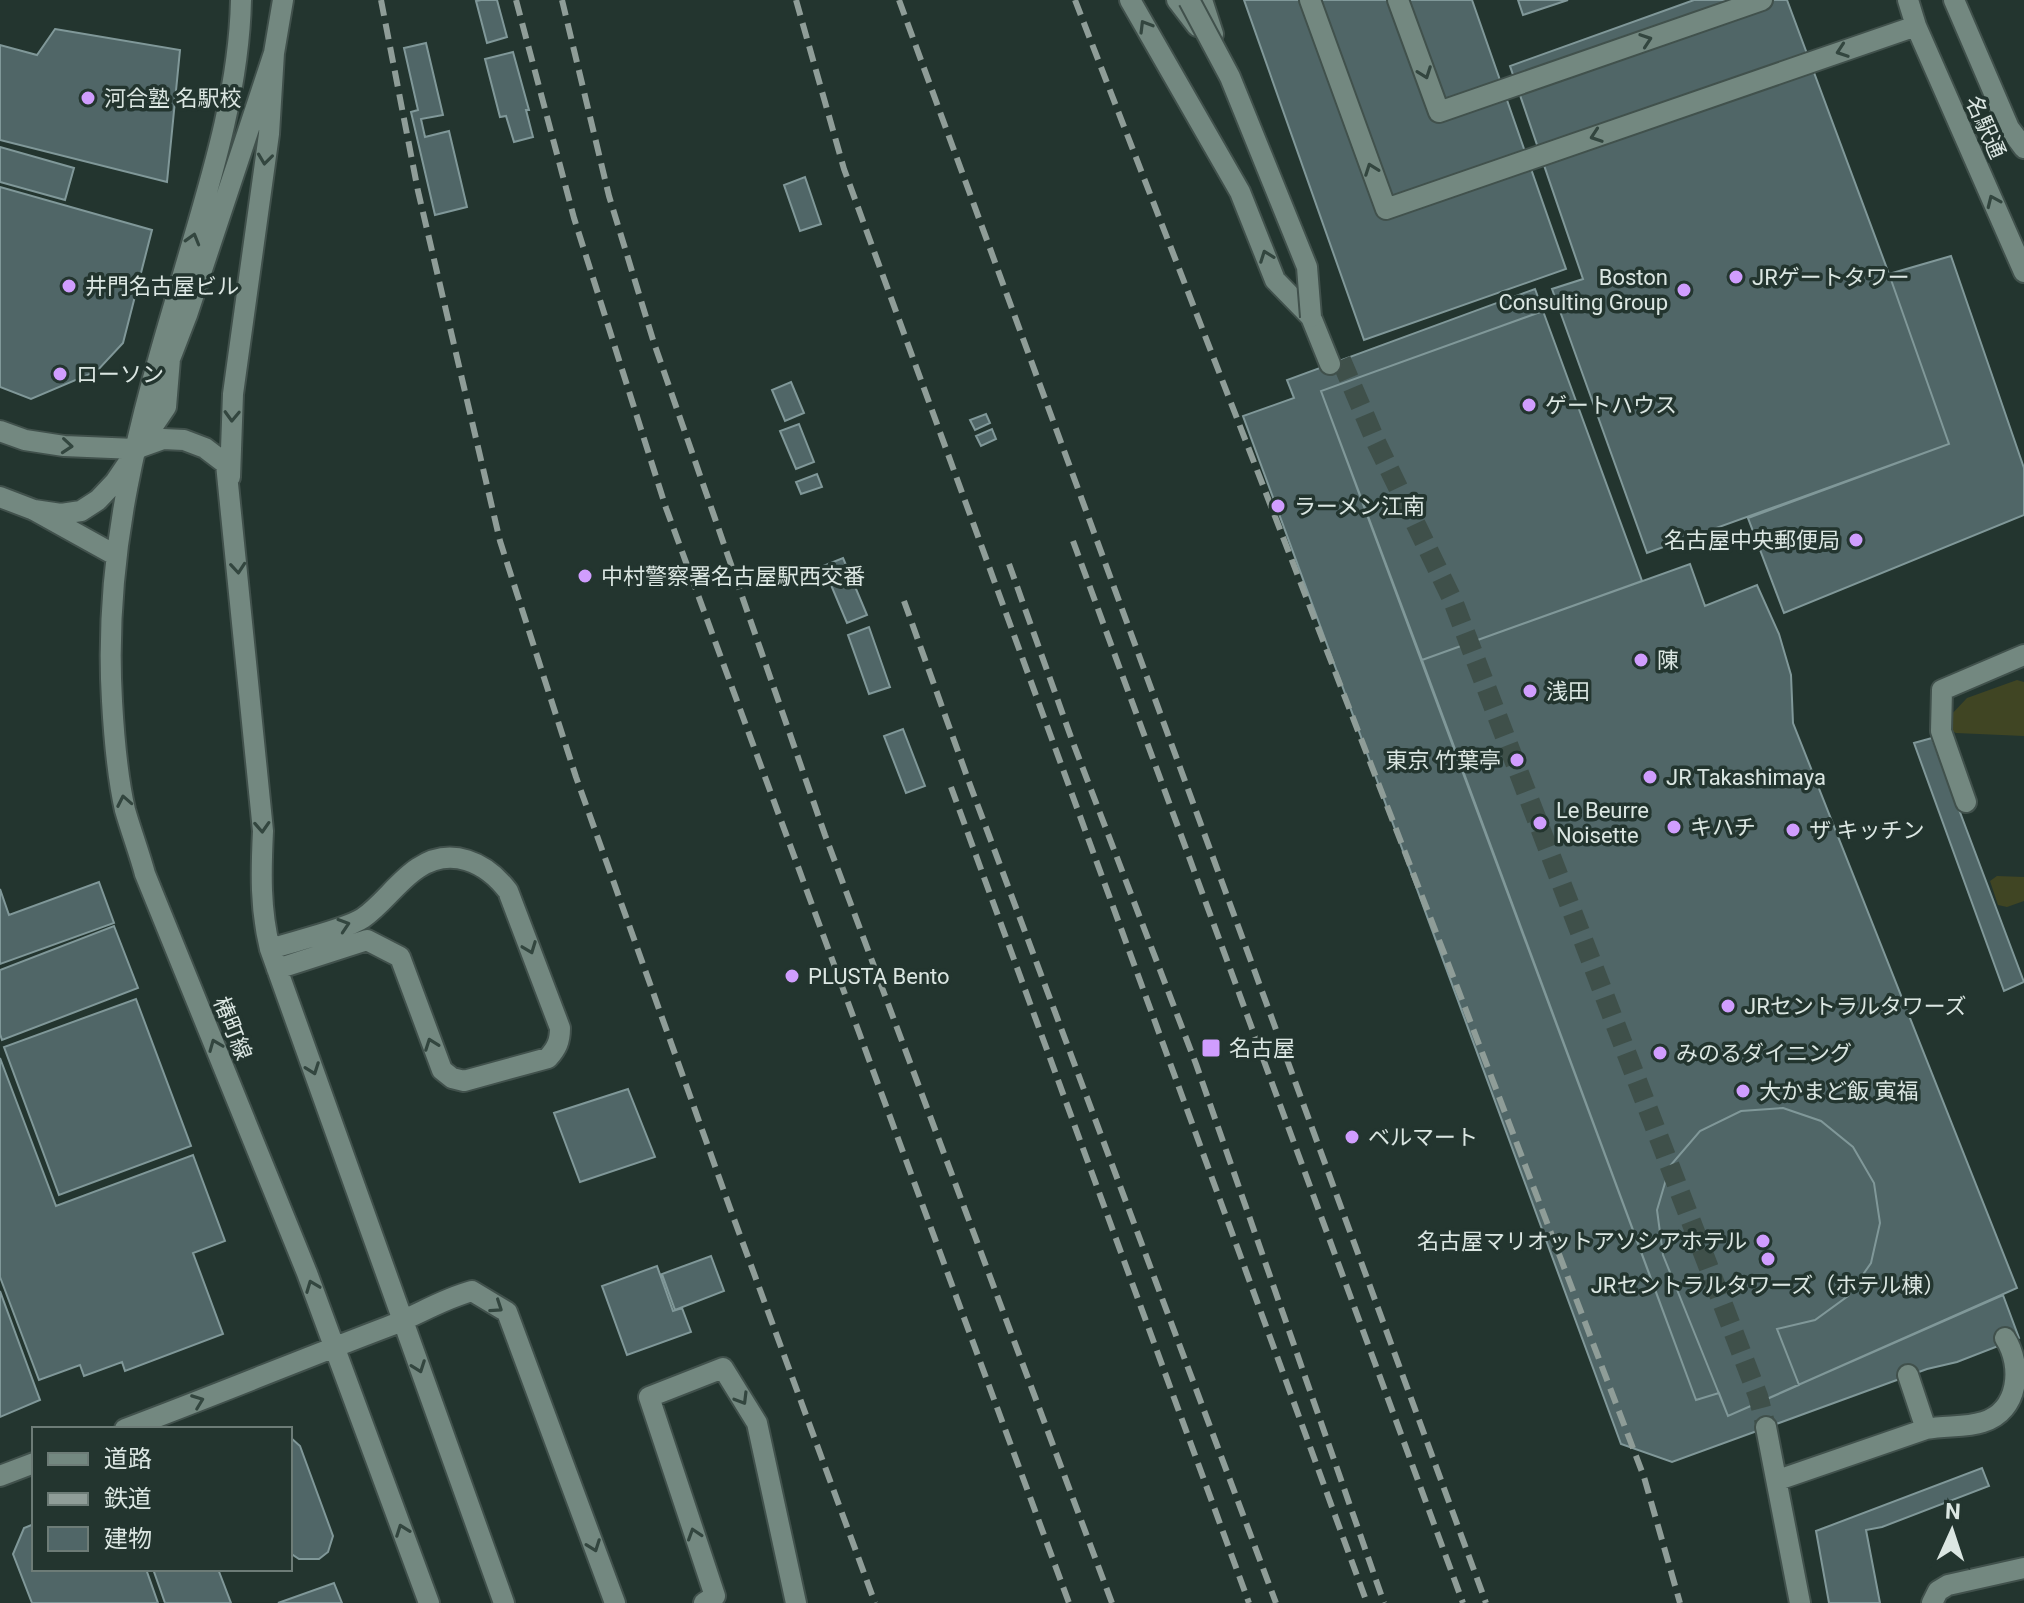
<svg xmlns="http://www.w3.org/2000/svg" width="2024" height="1603" font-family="Roboto,'Noto Sans JP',sans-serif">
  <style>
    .green { fill: #404523 }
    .building { fill: #506667; stroke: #809899; stroke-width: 2 }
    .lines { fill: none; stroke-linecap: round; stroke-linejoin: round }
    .minor-tunnel { stroke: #3f504a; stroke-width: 20; stroke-dasharray: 20 10; stroke-linecap: butt }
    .minor-casing { stroke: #41514c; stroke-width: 24 }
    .minor { stroke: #738880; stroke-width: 20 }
    .rail { stroke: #8f9d98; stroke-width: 6; stroke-dasharray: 16 8; stroke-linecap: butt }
    .minor-bridge-casing { stroke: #41514c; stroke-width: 24; stroke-linecap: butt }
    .minor-bridge { stroke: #738880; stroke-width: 20 }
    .oneway { stroke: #33463f }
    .poi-dot { fill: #d09dfe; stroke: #23352f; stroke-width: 3 }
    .labels { text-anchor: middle; stroke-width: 7; stroke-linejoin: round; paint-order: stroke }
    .poi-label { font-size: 22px; fill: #dbe6e2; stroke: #23352f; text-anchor: start }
    .street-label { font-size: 22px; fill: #dbe6e2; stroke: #23352f }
  </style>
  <rect width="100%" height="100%" fill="#23352f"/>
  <path class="green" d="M2017,680L2024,682V736L1956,733L1952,731L1950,716L1967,698Z
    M1997,876L2024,877V901L2007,907L1998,905L1990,881Z"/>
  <path class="building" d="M481,0H497L507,37L487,43L476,1Z
    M1244,0H1472L1566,269L1364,340Z
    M1518,0H1568L1523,15Z
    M1694,0H1787L1889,274L1949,444L1647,553L1552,289L1583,279L1510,66Z
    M55,29L180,50L167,182L0,140V45L37,55Z
    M426,43L443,115L421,119L425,137L449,131L467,207L435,215L411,112L418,110L404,48Z
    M513,52L529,110H526L533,137L514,142L506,116L500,117L485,59Z
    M0,147L74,168L65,200L0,182Z
    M805,177L821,224L800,231L784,185Z
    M0,187L152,230L123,343L97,371L31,399L0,387Z
    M1951,256L2024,468V515L1784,613L1748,518L1949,444L1889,274Z
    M1535,289L1543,311L1321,391L1696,1400L1719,1393L1728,1416L2003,1295L2019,1338L1957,1362L1927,1369L1672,1462L1621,1444L1243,416L1294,398L1287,380Z
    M1543,311L1642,581L1422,660L1321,391Z
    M791,382L804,413L785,421L772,390Z
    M986,414L990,423L975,430L970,420Z
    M799,424L814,462L796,469L780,431Z
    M992,429L996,439L981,446L976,436Z
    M817,474L822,487L801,494L796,482Z
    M843,558L867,615L847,623L823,566Z
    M1690,564L1705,606L1757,585L1779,634L1791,675L1793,723L2017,1288L1728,1416L1719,1393L1696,1400L1422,660Z
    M869,627L890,687L869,694L848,635Z
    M903,729L925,786L906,793L884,736Z
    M1932,738L2024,982L2004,991L1914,743Z
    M99,882L114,923L0,964V889L9,915Z
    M114,926L138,988L2,1040L0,1034V970Z
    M136,999L191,1146L59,1195L4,1047Z
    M0,1058L56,1206L193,1155L225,1241L193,1253L223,1334L125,1371L122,1362L84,1376L80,1365L39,1380L0,1277Z
    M628,1089L655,1157L580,1182L554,1113Z
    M1783,1108L1821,1121L1853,1147L1874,1183L1880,1223L1871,1263L1848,1296L1815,1320L1777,1329L1799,1385L1728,1416L1663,1255L1657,1210L1670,1166L1700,1131L1741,1111Z
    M711,1256L724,1291L675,1310L662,1274Z
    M657,1266L673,1311L682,1308L691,1332L627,1355L602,1286Z
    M0,1291L40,1400L0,1417Z
    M290,1437L300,1446L333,1536L328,1552L319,1559H299L290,1553Z
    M1982,1468L1989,1486L1882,1527L1866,1530L1880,1603H1829L1816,1531Z
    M34,1524V1569H146L158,1603H32L13,1554L24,1528Z
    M153,1569H218L231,1603H165Z
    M334,1583L342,1603H278Z"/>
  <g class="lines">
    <path class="minor-tunnel" d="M1341,360L1376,442L1453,601L1758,1396L1766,1427"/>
    <defs>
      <path id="minor" d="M241,0C239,95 208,188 182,278C139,422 103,549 112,701C114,737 117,775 125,810C131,831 139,852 145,874L307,1273L429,1603
        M1130,0L1240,192L1275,280L1311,317L1330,364
        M1177,0L1197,26
        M1202,0L1213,34
        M1310,0L1386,209L1916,26
        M1398,0L1439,112L1762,0
        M1908,0L1916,26L2024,272
        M1954,0L2009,128L2024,148
        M0,431L25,440L64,446L135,449L163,439L184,440L205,448L226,464L263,831C261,872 260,909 270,949L504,1603
        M230,477L233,394L269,134L274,53L283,0
        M0,497L34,510L115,555
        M34,510L61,514L81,511L98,500L115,482L166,407L170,359L187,315L274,53
        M1966,802L1941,731L1942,690L2024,655
        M270,949C291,942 347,929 363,918C383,904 398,881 418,868C451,846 486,862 508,891L560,1028C560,1041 557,1048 548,1058L464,1081L452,1078L442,1070L400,957L367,940L277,969
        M1766,1427L1800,1603
        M125,1429C213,1396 300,1360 387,1327C416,1316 442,1299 472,1291L507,1312L615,1603
        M1926,1429C1945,1425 1965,1428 1983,1422C2019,1411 2023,1366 2005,1338
        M0,1476L34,1463
        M1778,1480L1926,1429L1908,1375
        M704,1603L715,1596L649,1397L723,1368L757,1423L796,1603
        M1932,1603L1938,1591L1948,1585L2024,1568"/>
    </defs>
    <use href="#minor" class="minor-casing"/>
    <use href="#minor" class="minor"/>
    <path class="rail" d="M381,0L418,191L500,541L576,777L614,883L730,1208L875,1603
      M516,0L574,218L666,508L1069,1603
      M562,0L609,196L654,343L825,835L1112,1603
      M796,0L844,169L1367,1603
      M899,0L1486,1603
      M1075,0L1456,984L1644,1477L1680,1603
      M1073,541L1463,1603
      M1009,564L1072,740L1196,1064L1384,1603
      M904,601L969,782L1276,1603
      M951,787L1249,1603"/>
    <defs>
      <path id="minor-bridge" d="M1189,0L1230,77L1307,267L1311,317"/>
    </defs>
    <use href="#minor-bridge" class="minor-bridge-casing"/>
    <use href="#minor-bridge" class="minor-bridge"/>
  </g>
  <defs><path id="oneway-chevron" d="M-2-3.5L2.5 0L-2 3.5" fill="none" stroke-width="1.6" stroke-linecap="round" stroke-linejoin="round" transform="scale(2)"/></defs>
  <g class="oneway">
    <use href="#oneway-chevron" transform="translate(1145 26) rotate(-121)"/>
    <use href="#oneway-chevron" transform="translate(1646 40) rotate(-19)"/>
    <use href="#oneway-chevron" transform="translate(1842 51) rotate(161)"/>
    <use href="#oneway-chevron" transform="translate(1425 73) rotate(70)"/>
    <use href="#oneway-chevron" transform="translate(1596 136) rotate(161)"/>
    <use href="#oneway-chevron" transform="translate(265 159) rotate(97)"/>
    <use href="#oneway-chevron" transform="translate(1371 169) rotate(-110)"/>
    <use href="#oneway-chevron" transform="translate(1993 201) rotate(-114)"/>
    <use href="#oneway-chevron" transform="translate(193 239) rotate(-74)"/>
    <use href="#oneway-chevron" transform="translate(1266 256) rotate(-110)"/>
    <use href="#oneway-chevron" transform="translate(232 416) rotate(92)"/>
    <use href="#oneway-chevron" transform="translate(67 446) rotate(5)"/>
    <use href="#oneway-chevron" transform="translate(238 568) rotate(85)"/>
    <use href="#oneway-chevron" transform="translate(124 801) rotate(-101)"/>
    <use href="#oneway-chevron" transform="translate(262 827) rotate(87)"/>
    <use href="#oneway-chevron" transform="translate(344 925) rotate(-18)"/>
    <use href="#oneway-chevron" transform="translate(530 948) rotate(69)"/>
    <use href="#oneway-chevron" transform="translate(431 1044) rotate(-110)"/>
    <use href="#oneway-chevron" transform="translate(215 1045) rotate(-112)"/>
    <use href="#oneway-chevron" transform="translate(313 1069) rotate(70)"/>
    <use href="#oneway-chevron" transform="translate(312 1286) rotate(-111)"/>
    <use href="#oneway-chevron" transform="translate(497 1307) rotate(34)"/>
    <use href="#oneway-chevron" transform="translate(419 1367) rotate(70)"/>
    <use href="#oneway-chevron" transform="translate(742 1399) rotate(59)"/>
    <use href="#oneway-chevron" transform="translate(198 1401) rotate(-21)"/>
    <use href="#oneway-chevron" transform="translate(402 1530) rotate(-110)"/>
    <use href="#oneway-chevron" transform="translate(694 1534) rotate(-108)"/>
    <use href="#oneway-chevron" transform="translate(594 1546) rotate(70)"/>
  </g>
  <g class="poi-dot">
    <circle cx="88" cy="98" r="8"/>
    <circle cx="1736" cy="277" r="8"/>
    <circle cx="69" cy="286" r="8"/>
    <circle cx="1684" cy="290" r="8"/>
    <circle cx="60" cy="374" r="8"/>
    <circle cx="1529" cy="405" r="8"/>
    <circle cx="1278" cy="506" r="8"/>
    <circle cx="1856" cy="540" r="8"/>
    <circle cx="585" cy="576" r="8"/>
    <circle cx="1641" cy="660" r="8"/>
    <circle cx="1530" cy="691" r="8"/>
    <circle cx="1517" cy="760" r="8"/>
    <circle cx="1650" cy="777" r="8"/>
    <circle cx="1540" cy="823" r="8"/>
    <circle cx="1674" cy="827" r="8"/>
    <circle cx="1793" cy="830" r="8"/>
    <circle cx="792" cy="976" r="8"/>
    <circle cx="1728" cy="1006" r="8"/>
    <rect x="1201" y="1038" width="20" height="20" rx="4"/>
    <circle cx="1660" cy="1053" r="8"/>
    <circle cx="1743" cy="1091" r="8"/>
    <circle cx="1352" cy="1137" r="8"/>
    <circle cx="1763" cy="1241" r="8"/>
    <circle cx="1768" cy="1259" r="8"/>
  </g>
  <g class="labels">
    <g class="poi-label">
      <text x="104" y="106">河合塾 名駅校</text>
      <text x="1668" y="285" text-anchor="end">Boston<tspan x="1668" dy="25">Consulting Group</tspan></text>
      <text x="1752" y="285">JRゲートタワー</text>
      <text x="85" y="294">井門名古屋ビル</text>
      <text x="76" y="382">ローソン</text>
      <text x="1545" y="413">ゲートハウス</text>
      <text x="1294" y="514">ラーメン江南</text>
      <text x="1840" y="548" text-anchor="end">名古屋中央郵便局</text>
      <text x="601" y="584">中村警察署名古屋駅西交番</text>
      <text x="1657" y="668">陳</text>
      <text x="1546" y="699">浅田</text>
      <text x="1501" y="768" text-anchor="end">東京 竹葉亭</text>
      <text x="1666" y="785">JR Takashimaya</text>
      <text x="1556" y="818">Le Beurre<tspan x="1556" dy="25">Noisette</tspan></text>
      <text x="1690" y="835">キハチ</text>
      <text x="1809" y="838">ザ キッチン</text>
      <text x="808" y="984">PLUSTA Bento</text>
      <text x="1744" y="1014">JRセントラルタワーズ</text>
      <text x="1229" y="1056">名古屋</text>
      <text x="1676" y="1061">みのるダイニング</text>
      <text x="1759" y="1099">大かまど飯 寅福</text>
      <text x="1368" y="1145">ベルマート</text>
      <text x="1747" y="1249" text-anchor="end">名古屋マリオットアソシアホテル</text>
      <text x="1768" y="1293" text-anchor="middle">JRセントラルタワーズ（ホテル棟）</text>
    </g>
    <g class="street-label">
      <text transform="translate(1986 127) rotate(66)" y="8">名駅通</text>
      <text transform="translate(233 1028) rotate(68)" y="8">椿町線</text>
    </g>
  </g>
  <rect x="32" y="1427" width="260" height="144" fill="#23352f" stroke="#6d7c77" stroke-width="2"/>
  <rect x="48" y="1453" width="40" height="12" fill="#738880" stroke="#6d7c77" stroke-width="2"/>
  <text x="104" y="1467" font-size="24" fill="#dbe6e2">道路</text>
  <rect x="48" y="1493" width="40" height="12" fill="#8f9d98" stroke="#6d7c77" stroke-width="2"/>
  <text x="104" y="1507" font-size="24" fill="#dbe6e2">鉄道</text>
  <rect x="48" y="1527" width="40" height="24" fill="#506667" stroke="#6d7c77" stroke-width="2"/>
  <text x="104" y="1547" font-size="24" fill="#dbe6e2">建物</text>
  <g transform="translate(1952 1531) rotate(3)" stroke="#23352f" stroke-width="6" paint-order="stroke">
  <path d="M0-6L14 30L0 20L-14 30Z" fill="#dbe6e2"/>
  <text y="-12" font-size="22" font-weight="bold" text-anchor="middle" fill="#dbe6e2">N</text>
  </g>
</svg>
